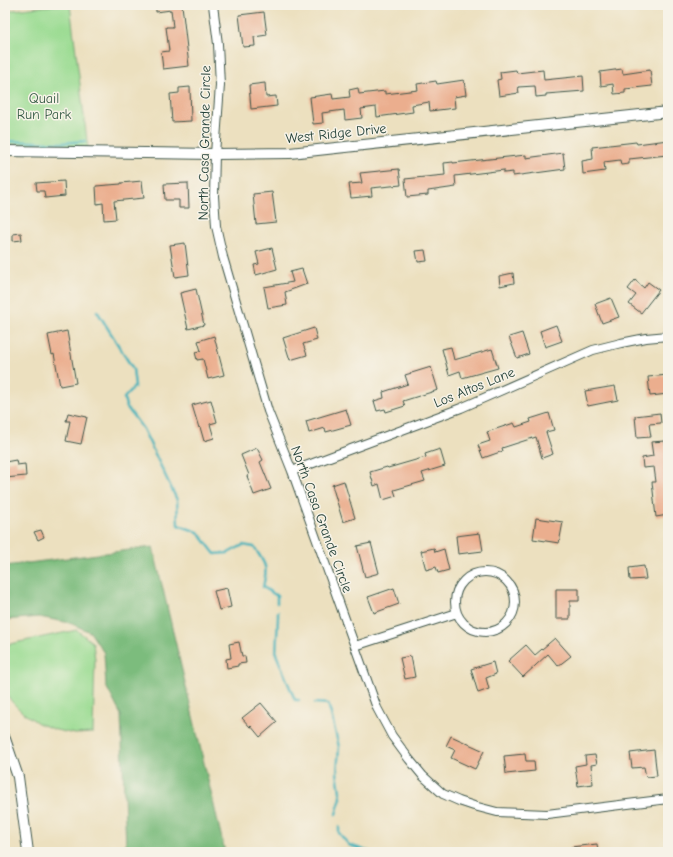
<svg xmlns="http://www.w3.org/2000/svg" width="673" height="857" font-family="'Comic Neue',sans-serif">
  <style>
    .green { fill: #9bdc93; stroke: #5d8c64 }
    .forest { fill: #7cbc7d; stroke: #4e7c58 }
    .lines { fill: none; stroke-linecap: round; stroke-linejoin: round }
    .stream { stroke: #42b2bb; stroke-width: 2.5 }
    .building { fill: #ebae8e }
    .minor-casing { stroke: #3e5549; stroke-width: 10 }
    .tertiary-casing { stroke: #3e5549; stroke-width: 12 }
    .minor { stroke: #fff; stroke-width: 8 }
    .tertiary { stroke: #fff; stroke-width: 10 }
    .labels { text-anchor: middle; stroke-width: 3; stroke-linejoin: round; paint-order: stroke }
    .park-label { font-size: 14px; fill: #385d47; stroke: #f7f3e8 }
    .street-label { font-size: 14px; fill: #1f3d34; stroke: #f7f3e8 }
  </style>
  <rect width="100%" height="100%" fill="#f7f3e8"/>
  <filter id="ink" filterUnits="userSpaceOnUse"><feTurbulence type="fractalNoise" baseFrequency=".025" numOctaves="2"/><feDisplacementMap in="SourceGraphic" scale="8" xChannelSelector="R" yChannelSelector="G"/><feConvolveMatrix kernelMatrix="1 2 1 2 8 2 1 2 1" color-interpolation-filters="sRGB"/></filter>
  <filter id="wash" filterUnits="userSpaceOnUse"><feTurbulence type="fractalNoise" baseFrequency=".012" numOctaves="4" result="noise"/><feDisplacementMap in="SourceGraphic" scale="16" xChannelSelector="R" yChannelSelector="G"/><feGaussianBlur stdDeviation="0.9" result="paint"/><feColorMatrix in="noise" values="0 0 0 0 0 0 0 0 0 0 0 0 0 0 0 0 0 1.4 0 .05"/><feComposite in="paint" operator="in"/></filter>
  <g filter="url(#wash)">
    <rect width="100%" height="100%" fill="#ece0bf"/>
    <path class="green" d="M57,5H70L88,148L5,144V11Z
      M77,630L93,643L95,660L93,733L75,734L56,730L38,723L23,713L12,702L5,692V645Z"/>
    <path class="forest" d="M153,547L225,852H128L126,847L121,715L106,686L104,653L90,632L70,623L39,617L5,620V566Z"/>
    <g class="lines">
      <path class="stream" d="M5,139L8,141L61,143L85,141
        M97,311L133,369L135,386L124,398L126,406L143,429L177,500L178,525L198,532L215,554L228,553L243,545L254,547C266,565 268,566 263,587L277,596V603
        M278,612V618L276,654L295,700H299
        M315,703L328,704L331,714L339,747L337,773L341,798L336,814
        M339,827V833L349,845L370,852"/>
    </g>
    <g id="blocks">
      <path class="building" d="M156,5H182L189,66L163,69L161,52L169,51L166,27H173L171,10L156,12Z
        M264,12L267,35L254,37L255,46L243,47L239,15Z
        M622,69L623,74L650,70L652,86L625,89V93L614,94L613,84L601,86L600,72Z
        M516,70L517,73L543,70L544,80L583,76L584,91L546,94V96L536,97L535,86L518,87L519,93L499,96L497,80L501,79L500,72Z
        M464,80L466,95L454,97L455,108L430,111L429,102L412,105L413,112L377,117L376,107L361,109L362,118L345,120L344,110L322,113L323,123L313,124L310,97L332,94L333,99L350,97L349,90L358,88L359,94L385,91V94L418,90L417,84L436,81L437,84Z
        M265,83L266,97L276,96L277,106L251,109L249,85Z
        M190,87L191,121L172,122L170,94L179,93V88Z
        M668,140V153H666L667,155L629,159V164L621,165L620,160L604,162L605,171L583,174L582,161L593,159L592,147L636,142L637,144Z
        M563,153L565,169L513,176V172L504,173V170L455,176L456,187L428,191V195L407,197L405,179L445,175L444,163L453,162V163L526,155V158Z
        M399,169L401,185L371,188L372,196L351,198L349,184L362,183L360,173Z
        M64,181L65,196L45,198L44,191H37L36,183Z
        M142,181L144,198L114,201L116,219L104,220L103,203L97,204L96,186L121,184V183Z
        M188,183L189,208H179V200H165L164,184Z
        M272,192L276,222L256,224L253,194Z
        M21,233L22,240L13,241V234Z
        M185,243L189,275L175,277L170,245Z
        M272,248L277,269L256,275L254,265L259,264L256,252Z
        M425,250L427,261L418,262L416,251Z
        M302,269L307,284L285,292L287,305L268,308L264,287L293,282L290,272Z
        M513,273L514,283L500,286L499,276Z
        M635,280L644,288L648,282L659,290L641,313L629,304L636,295L628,289Z
        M196,289L204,325L188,329L180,293Z
        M611,298L619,317L602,323L595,304Z
        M556,325L562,341L545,347L540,331Z
        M314,328L317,340L303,344L307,355L290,360L283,338Z
        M67,331L76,383L60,386L54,354L52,355L48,335Z
        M522,333L529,354L517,358L509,337Z
        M214,336L224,375L208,379L203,359L197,360L195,352L201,351L198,341Z
        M451,347L454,360L492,349L498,368L462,378L460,371L449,375L442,349Z
        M431,367L438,390L403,401L405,406L386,412L385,409L377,411L374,401L384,398L383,392L408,384L405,375Z
        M668,375V394L650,396L648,377Z
        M615,386L618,400L588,406L585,391Z
        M211,400L217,422L210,424L214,438L204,441L200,427L199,428L192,405Z
        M346,409L351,425L326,432L325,428L309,433L306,421Z
        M68,413L87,417L81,444L66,441L70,421H66Z
        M549,413L554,430L546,432L553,454L542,458L536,437L502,448L503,451L483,458L478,445L490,441L487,432L514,423L516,427L531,422L530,419Z
        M660,413L661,423L649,424L651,437L637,438L635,416Z
        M665,441L668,464L666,465L668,480V515L656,517L652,482H656L654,467L643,468L642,458L653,456L651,442Z
        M257,448L263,460L260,462L271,489L254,495L247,476L249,475L241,455Z
        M440,449L445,466L422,473L425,481L394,490L396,496L383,500L379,484L374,486L370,472L387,467L388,468L426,457L425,454Z
        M16,460L17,465L25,464L26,476L5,478V462Z
        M344,481L355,518L343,522L332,485Z
        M536,518L563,522L559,543L533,539Z
        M41,530L44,537L38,540L34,532Z
        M480,533L483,551L458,554L456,536Z
        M371,543L379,573L365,577L357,546Z
        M434,548L435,552L444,549L449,570L438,573L436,567L426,570L421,551Z
        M644,566L646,579L630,580L629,568Z
        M227,588L231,607L219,610L214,591Z
        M394,588L399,604L374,613L368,597Z
        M556,589H579V601H570V619H556Z
        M555,638L571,656L558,666L548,654L523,677L508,661L526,645L535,655Z
        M239,642L242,656H245L246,663L238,664V666L227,668L226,659L231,658L229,644Z
        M411,656L415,677L405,679L400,658Z
        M493,662L496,674L486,678L489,689L478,693L471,669Z
        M261,703L277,722L260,737L251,726L250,727L242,718Z
        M451,736L484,751L475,769L451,758L455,750L446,746Z
        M654,750L657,776L646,777L644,767L632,768L630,753Z
        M525,754L526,761H534L535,771L506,774L504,756Z
        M595,755L597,764L591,765L593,784L578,786L575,766L586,764L585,756Z
        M597,844L598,852H572L571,847Z"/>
    </g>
  </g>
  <g filter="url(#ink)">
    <use href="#blocks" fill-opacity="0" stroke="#3e5549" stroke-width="1"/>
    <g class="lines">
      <defs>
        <path id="minor" d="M213,5L218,44L220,85L215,154L214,196L216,226L223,257L268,411L292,471L377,708L392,736L409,759L423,776L443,794L459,801L474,806L497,812L547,814L668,799
          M292,471L461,408L593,350L621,343L646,338L668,336
          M455 602a30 30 0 1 1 60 0a30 30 0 1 1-60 0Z
          M355,646L457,613"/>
        <path id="tertiary" d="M5,151L215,154L290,153L668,112
          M5,739L18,777L28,852"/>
      </defs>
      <use href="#minor" class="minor-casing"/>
      <use href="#tertiary" class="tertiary-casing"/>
      <use href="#minor" class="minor"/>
      <use href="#tertiary" class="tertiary"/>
    </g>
  </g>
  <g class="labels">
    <g class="park-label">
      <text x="44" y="103">Quail<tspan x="44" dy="16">Run Park</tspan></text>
    </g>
    <g class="street-label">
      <text transform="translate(336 133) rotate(-6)" y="5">West Ridge Drive</text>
      <text transform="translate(204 143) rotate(-89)" y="5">North Casa Grande Circle</text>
      <text transform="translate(474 387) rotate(-22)" y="5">Los Altos Lane</text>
      <text transform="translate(322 519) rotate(70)" y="5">North Casa Grande Circle</text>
    </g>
  </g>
  <rect width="673" height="857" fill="none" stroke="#f7f3e8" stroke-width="20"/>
</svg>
